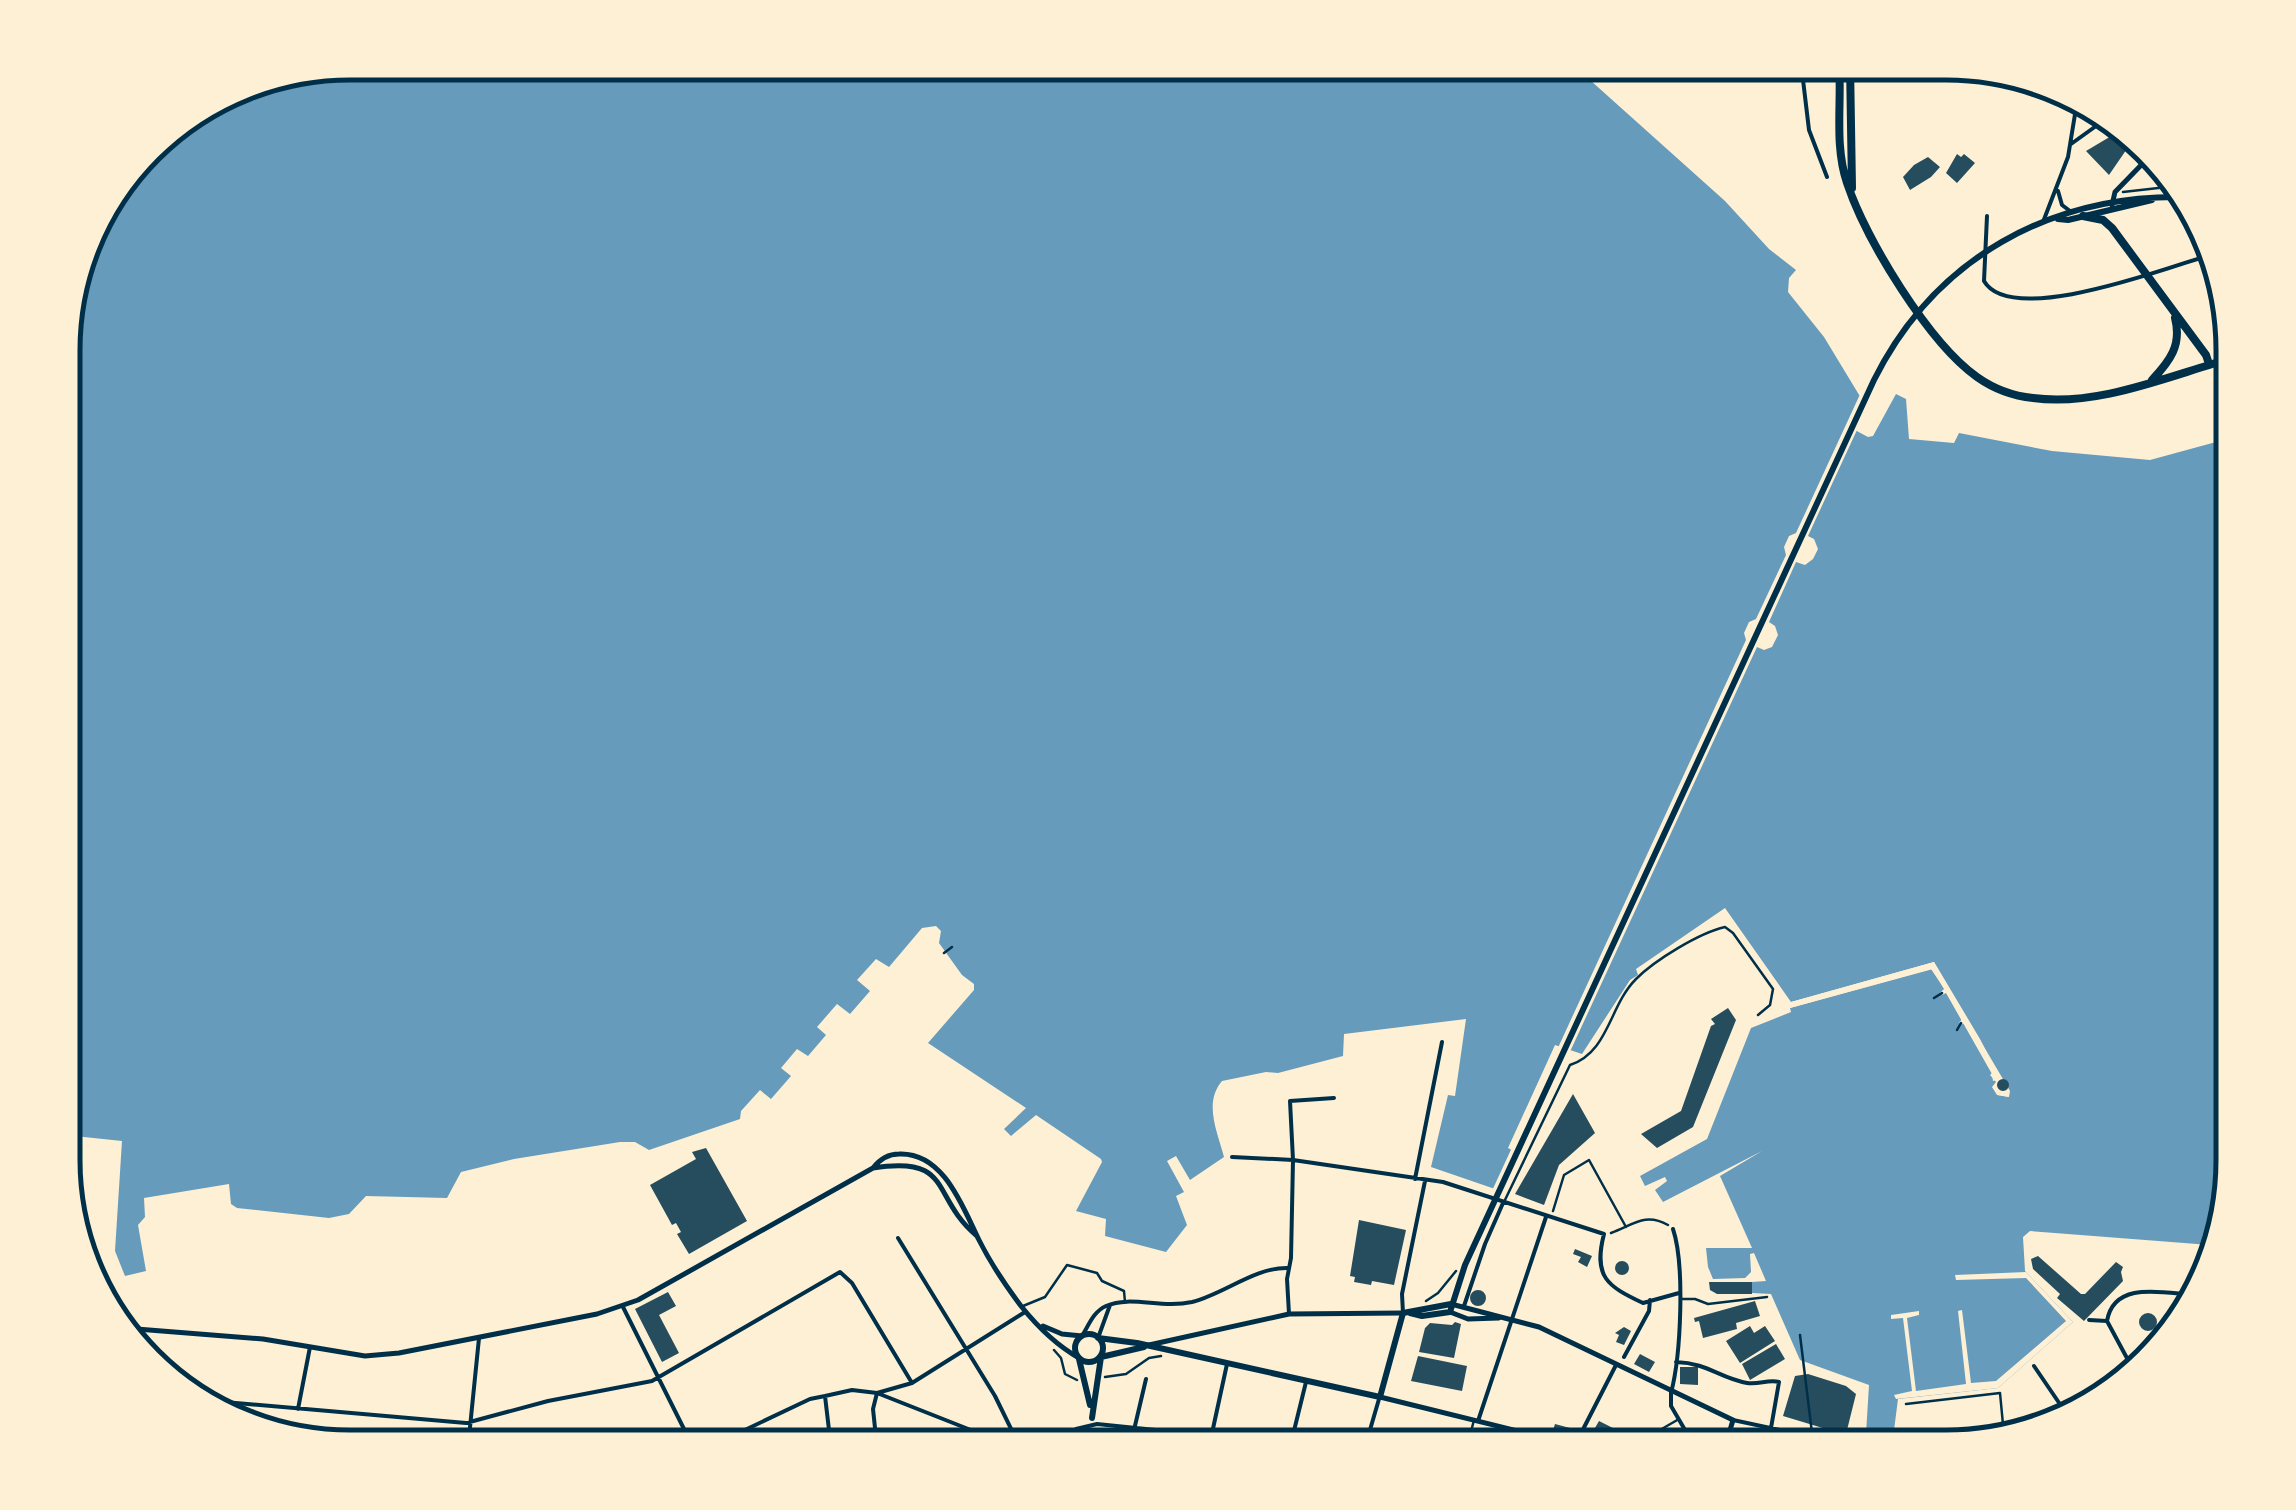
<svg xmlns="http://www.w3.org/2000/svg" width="2296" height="1510" font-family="'Open Sans',sans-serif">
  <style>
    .water { fill: #669bbc }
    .pier { fill: #fdf0d5 }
    .building { fill: #264d5e }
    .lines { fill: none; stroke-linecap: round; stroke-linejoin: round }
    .path { stroke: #003049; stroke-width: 2.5 }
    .service { stroke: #003049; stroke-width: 2.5 }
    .pedestrian { stroke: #003049; stroke-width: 4 }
    .minor { stroke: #003049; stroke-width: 4 }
    .tertiary { stroke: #003049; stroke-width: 5 }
    .primary { stroke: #003049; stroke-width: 6 }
    .trunk { stroke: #003049; stroke-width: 8 }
    .rim { fill: none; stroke: #003049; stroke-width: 5 }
  </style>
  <rect width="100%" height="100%" fill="#fdf0d5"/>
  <path class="water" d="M350,63H1571L1725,201L1769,249L1796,270L1789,278L1788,292L1824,337L1864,403L1853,429L1868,437L1873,436L1896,394L1906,399L1909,439L1954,443L1959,433L2052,451L2150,460L2216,442L2223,465L2233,463V1178L2210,1245L2030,1231L2023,1237L2025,1271L2073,1322L1998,1388L1898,1399L1893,1438L1876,1439L1875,1435L1866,1434L1869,1385L1800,1360L1771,1294L1752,1293V1282L1766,1281L1754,1253L1750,1254L1751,1272L1745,1278L1713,1279L1708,1267L1706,1248H1752L1720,1176L1762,1151L1663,1202L1655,1190L1667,1181L1665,1177L1645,1186L1640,1176L1707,1139L1751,1028L1791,1012L1790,1008L1931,969L1945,990L1942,995L1946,993L1992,1074L1993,1081L1996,1080L1998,1095L2009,1097L1980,1039L1934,962L1791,1002L1725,908L1636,969L1638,975L1630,980L1582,1054L1555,1045L1508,1148L1521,1155L1495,1189L1431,1167L1448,1095L1455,1096L1466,1019L1344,1034L1343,1056L1278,1073L1266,1072L1222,1081C1203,1103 1218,1133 1224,1157L1190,1180L1176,1156L1167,1161L1184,1192L1176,1196L1187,1225L1166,1252L1105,1236L1106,1219L1076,1211L1102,1162L1101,1159L1036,1115L1011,1136L1004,1129L1026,1108L928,1043L974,990V984L962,975L939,943L941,931L936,926L922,928L889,967L876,959L857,980L870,991L850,1014L837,1004L817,1027L826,1035L808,1056L797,1049L781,1068L791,1076L771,1099L760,1090L741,1111L740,1119L649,1150L635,1142H620L514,1159L461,1172L447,1198L366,1196L349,1214L329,1218L237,1208L231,1204L229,1184L144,1198L145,1217L138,1225L146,1271L125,1276L115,1251L122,1141L65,1135V313L92,222L160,134L241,84Z"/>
  <path class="pier" d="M1862,390L1869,404L1808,536L1814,539L1818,549L1813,559L1805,565L1796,562L1769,622L1775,626L1778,635L1772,647L1764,650L1757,647L1568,1056L1558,1051L1514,1147L1524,1152L1505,1193H1491L1746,640L1744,633L1749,622L1756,619L1786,555L1784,547L1789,536L1796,533Z
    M1934,962L2010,1091L2009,1097L1997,1095L1992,1087L1996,1082L1990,1075L1992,1073L1965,1024L1959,1023L1962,1019L1947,993H1940L1944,989L1933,969L1790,1008L1791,1002Z
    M2026,1272L2073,1322L1998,1388L1896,1399L1894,1395L1912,1391L1903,1318L1891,1319V1315L1919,1311V1315L1907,1318L1916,1391L1966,1384L1958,1311L1962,1310L1971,1383L1996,1381L2066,1321L2026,1278L1956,1280L1955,1275Z"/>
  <path class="building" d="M2123,129L2133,140L2109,175L2086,151Z
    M1957,154L1961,157L1964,154L1975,163L1957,183L1946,173Z
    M1928,157L1940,167L1931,177L1910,190L1903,177L1914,165Z
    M1728,1008L1736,1020L1693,1127L1657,1148L1641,1134L1681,1111L1711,1026L1715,1024L1711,1019Z
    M1997 1085a6 6 0 1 1 12 0a6 6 0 1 1-12 0Z
    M1573,1094L1595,1133L1559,1165L1544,1205L1515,1194Z
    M706,1148L747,1221L689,1254L677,1234L681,1232L676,1223L672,1225L650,1185L696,1159L692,1152Z
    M1359,1220L1406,1230L1394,1285L1372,1281L1371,1285L1354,1282L1355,1277L1350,1276Z
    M1575,1249L1592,1256L1587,1267L1578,1262L1581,1257L1573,1254Z
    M2038,1256L2081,1294H2085L2116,1262L2123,1267L2121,1272L2123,1281L2084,1321L2057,1298L2060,1294L2033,1269L2031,1259Z
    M1615 1268a7 7 0 1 1 14 0a7 7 0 1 1-14 0Z
    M1709,1282H1752V1294H1717L1710,1290Z
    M1470 1298a8 8 0 1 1 16 0a8 8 0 1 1-16 0Z
    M668,1292L676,1306L659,1315L679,1353L662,1362L635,1309Z
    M1755,1301L1760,1316L1736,1323L1737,1329L1703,1338L1699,1321L1695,1322L1694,1318Z
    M2139 1322a9 9 0 1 1 18 0a9 9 0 1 1-18 0Z
    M1455,1322L1461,1324L1454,1358L1419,1352L1425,1328L1430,1323L1452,1325Z
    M1750,1326L1754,1333L1765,1326L1775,1341L1740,1363L1726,1341Z
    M1624,1327L1631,1331L1624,1345L1616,1342L1619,1335L1615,1333Z
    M1776,1344L1785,1359L1750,1380L1742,1364Z
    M1640,1354L1655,1362L1649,1372L1634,1364Z
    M1418,1356L1467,1366L1462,1391L1411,1381Z
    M1680,1367H1698V1385L1680,1384Z
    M1808,1374L1846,1386L1856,1394L1847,1430L1836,1432L1783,1416L1795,1376Z
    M2096,1383L2100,1388L2109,1390L2089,1409L2075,1414L2067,1404Z
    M1599,1421L1613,1428L1609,1445L1588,1440Z
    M1555,1424L1570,1428L1567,1435L1553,1430Z
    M1776,1437L1788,1440L1786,1447H1773Z"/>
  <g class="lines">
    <path class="path" d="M2123,192L2176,186
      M944,953L952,947
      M1934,998L1942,993
      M1957,1030L1961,1023
      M1553,1211L1564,1175L1589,1160L1626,1227
      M1611,1233C1633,1225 1645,1212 1668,1225
      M1426,1301L1438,1293L1456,1271
      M1800,1335L1812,1433
      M1054,1350L1061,1358L1065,1374L1077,1380
      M1105,1377L1126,1374L1149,1358L1161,1356"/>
    <path class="service" d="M1504,1202L1570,1065C1609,1052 1609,1006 1636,979C1655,960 1699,933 1725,927L1733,933L1773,989L1770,1005L1758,1015
      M1680,1299H1695L1708,1304L1767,1297
      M1023,1306L1045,1297L1067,1265L1097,1273L1102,1281L1124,1291L1125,1302
      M1906,1404L2000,1393L2004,1435
      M1467,1447L1474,1420
      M1641,1447L1653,1434L1679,1419"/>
    <path class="pedestrian" d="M1671,1394V1406L1695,1447"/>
    <path class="minor" d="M1801,63L1809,130L1827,177
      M2071,144L2110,116
      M2058,191L2062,205L2070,211
      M1987,216L1984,281C2011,328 2169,267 2210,255
      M2043,222L2068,157L2077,102
      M1232,1157L1293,1160L1443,1182L1604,1234C1593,1277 1607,1286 1643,1303L1679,1293
      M1415,1179L1442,1042
      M898,1238L995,1396L1020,1447
      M2187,1294L2188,1310
      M1464,1306L1485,1244L1503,1203
      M623,1307L693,1447
      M1403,1313L1402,1294L1425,1181
      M1289,1314L1287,1279L1291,1258L1293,1160L1290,1101L1334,1098
      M2089,1320L2107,1321
      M1082,1336C1089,1325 1093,1312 1106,1306C1131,1295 1161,1309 1192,1302C1224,1294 1255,1267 1288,1268
      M1098,1338L1110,1305
      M1624,1357L1649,1311L1650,1300
      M1676,1362C1708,1363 1719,1378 1747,1383C1759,1385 1768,1379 1779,1382L1771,1428
      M2034,1366L2068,1416
      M2127,1374L2128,1360L2107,1321C2114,1280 2164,1293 2193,1295
      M1671,1393C1681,1355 1685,1265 1673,1229
      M190,1399L466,1423L548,1401L652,1381L840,1272L852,1283L912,1383
      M298,1409L310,1347
      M1733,1420L1859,1447
      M1478,1421L1546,1217
      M1575,1445L1616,1365
      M468,1447L479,1338
      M709,1447L810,1399L825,1396
      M831,1447L825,1396L852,1390L877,1393L1014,1447
      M877,1447L873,1409L877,1393L912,1383L1025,1312
      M1055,1447L1076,1429L1097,1424L1185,1433L1228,1447
      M1130,1447L1146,1379
      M1209,1447L1227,1364
      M1290,1447L1306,1382
      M1365,1447L1379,1399
      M1534,1447L1537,1435"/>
    <path class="tertiary" d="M2112,205L2115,192L2149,157
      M873,1168C880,1159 888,1154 899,1154C944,1152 963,1208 979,1240C990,1262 1006,1286 1021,1306C1037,1326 1056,1345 1079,1358
      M1451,1304L1539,1327L1733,1420L1725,1447
      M1450,1312L1468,1319L1499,1318
      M1043,1326L1062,1334L1082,1336
      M124,1328L263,1339L365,1356L399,1353L597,1314L638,1300L873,1168C954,1155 930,1197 977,1236
      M1149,1345L1289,1314L1403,1313
      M1380,1397L1583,1447"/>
    <path class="primary" d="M2058,219L2068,220L2152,200
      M1410,1313L1422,1316L1450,1312L1465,1265L1874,380C1935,258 2051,194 2186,197
      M1075 1348a14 14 0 1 1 28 0a14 14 0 1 1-28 0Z
      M1098,1338L1137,1343L1380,1397L1403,1313L1451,1304
      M1079,1359L1090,1405
      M1092,1418L1101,1357L1144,1347"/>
    <path class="trunk" d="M1839,63C1842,102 1834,145 1847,183C1866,240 1929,343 1977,377C1994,389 2013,396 2033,398C2099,407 2170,375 2233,358
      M1850,63L1852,188
      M2083,216L2103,220L2112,228L2206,355L2209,364
      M2152,380C2170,361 2182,345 2175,318"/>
  </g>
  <path d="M0 0H2296V1510H0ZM350 80H1946A270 270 0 0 1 2216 350V1160A270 270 0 0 1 1946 1430H350A270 270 0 0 1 80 1160V350A270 270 0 0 1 350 80Z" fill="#fdf0d5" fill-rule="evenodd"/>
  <path class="rim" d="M350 80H1946A270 270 0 0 1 2216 350V1160A270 270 0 0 1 1946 1430H350A270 270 0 0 1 80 1160V350A270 270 0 0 1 350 80Z"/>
</svg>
